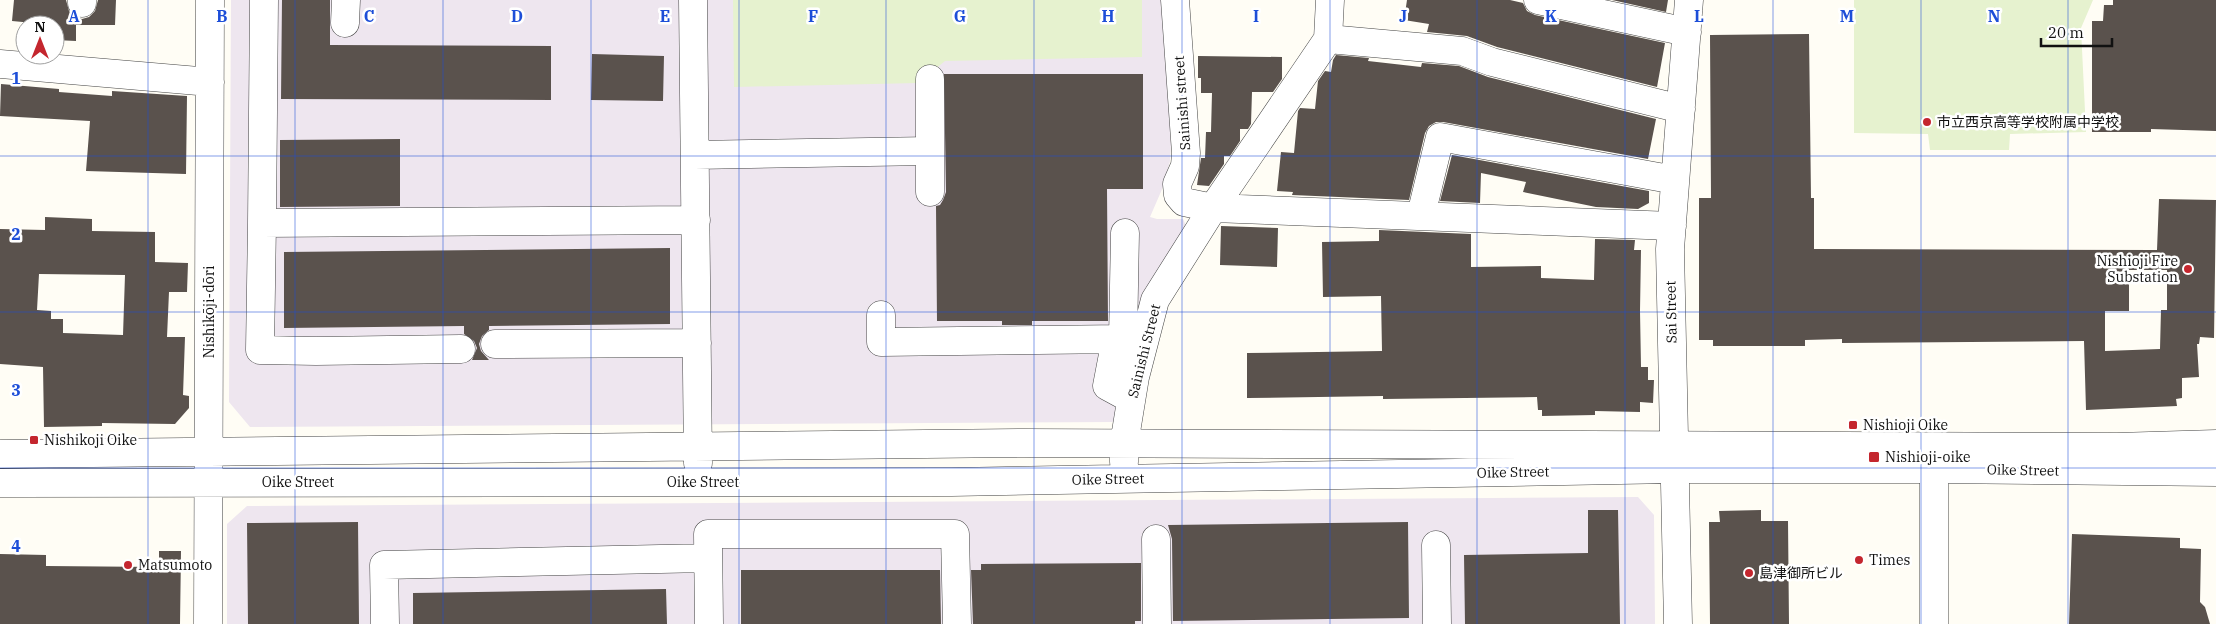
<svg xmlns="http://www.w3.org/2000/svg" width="2216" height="624" font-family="'IBM Plex Serif','Noto Sans JP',serif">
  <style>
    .industrial { fill: #eee6ef }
    .pitch { fill: #e6f2cf }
    .building { fill: #5a524d; fill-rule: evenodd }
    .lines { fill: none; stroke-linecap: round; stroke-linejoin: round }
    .minor-casing { stroke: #444; stroke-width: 29 }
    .minor { stroke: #fff; stroke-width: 28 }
    .grid { fill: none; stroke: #1d4ed8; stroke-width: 1; stroke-opacity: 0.55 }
    .poi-dot { fill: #c4262e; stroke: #fff; stroke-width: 2 }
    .labels { text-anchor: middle; stroke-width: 5; stroke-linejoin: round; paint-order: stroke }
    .street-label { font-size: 14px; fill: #111; stroke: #fff }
    .poi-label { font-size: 14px; fill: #111; stroke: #fff; text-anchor: start }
    .grid-label { font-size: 16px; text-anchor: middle; font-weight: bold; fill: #1d4ed8; stroke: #fff; stroke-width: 5; stroke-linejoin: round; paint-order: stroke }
  </style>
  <rect width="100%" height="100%" fill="#fffdf5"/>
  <path class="industrial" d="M231,0H1163L1171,145L1170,161L1163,187L1150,217L1157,219H1183L1187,228L1116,422L250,427L229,402Z
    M1638,497L1654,515L1655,624H227V524L247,506Z"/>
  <path class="pitch" d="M733,0H1142V57L945,61L918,83L734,87Z
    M1854,0H2093L2081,28L2086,132L2010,134L2009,150H1930L1928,134L1854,133Z"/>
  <path class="building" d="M14,0H66L69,11L75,17L82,19L89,17L95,11L98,0H116L115,25H76V41L55,40V25L12,21Z
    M282,0H330V45L551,46V100L281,99Z
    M1407,0H1510L1523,3L1527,11L1535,15L1665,43L1657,87L1497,47L1467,36L1427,32L1429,24L1404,20Z
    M1612,0H1668L1666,12Z
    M2113,0H2216V131L2151,129V132H2092V21H2103L2104,5H2113Z
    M1809,34L1811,198H1814V249L2157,250L2159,199L2216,200L2214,338L2200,337L2199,344H2197L2199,377L2182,378V398L2176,399L2177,406L2086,410L2084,341L1842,343V339L1805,340V346H1713V340H1699V198H1711L1710,35ZM2129,270H2167V310H2161L2160,349L2105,351V311H2129Z
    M592,54L664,56L663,101L591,100Z
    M1336,55L1369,58L1368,61L1421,67L1422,63L1459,66L1488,77L1656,119L1648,159L1443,122H1436L1429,126L1425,133L1409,200L1292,195L1293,192L1277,191L1281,152L1294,153L1298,111L1300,108L1315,109L1318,81L1325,71L1331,72L1333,60Z
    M1198,56L1282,57V79L1273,92H1252L1251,124L1248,129H1240V141L1230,156H1224V164L1209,186L1197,185L1201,158H1205L1206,132H1211L1212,93H1201V78H1198Z
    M944,74H1143V189H1107L1108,321H1032V325H1002V321H937L936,206L940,205L943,200L946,192Z
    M1,84L59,89V92L112,96V91L187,96L186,174L86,171L90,121L0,116Z
    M400,139V206L280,207V140Z
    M1452,155L1649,191V203L1638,209L1596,207L1523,192L1526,182L1481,173L1480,203L1440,201Z
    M45,217L92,219V231L155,232V262L188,263L187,292H169L167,337H185L183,395L189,396V408L175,424L102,423V426L44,427L43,367L0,364V229L45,230ZM39,274L125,275L123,335L63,333V319H51V311L37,310Z
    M1221,226L1278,228L1277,267L1220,265Z
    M1379,230L1471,234V267L1541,266V278L1594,280L1595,239L1635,240L1634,250H1641L1640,311L1641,367H1648V380H1654L1653,403L1640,402V412L1595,411V415L1542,416V410H1538L1537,397L1383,399V396L1247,398V353L1382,351L1381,296L1323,297L1322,242L1379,241Z
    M670,248V324L489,326V330L482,336L479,344L481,351L489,360H472L477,348L474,341L464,334V326L284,328V252Z
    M1588,510H1618L1620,624H1465L1464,555L1588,553Z
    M1761,510V521H1788L1789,624H1710L1709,522H1720L1719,511Z
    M358,522L359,624H248L247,523Z
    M1408,522L1409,618L1173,621L1172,539L1168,525Z
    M2072,534L2180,538V548L2201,549L2200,602L2205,607L2210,624H2069Z
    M159,551H181L180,624H0V554L46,555V566L159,567Z
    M1141,563V621H1135V624H973L971,570H981V564Z
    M741,570H940L941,624H741Z
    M666,589L667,624H413V593Z"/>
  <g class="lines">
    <defs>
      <path id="minor" d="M693,0L698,463
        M1175,0L1186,153L1185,166L1177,184L1178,195L1184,202L1213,208L1672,226
        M1538,0L1687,32
        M82,3V0
        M345,23L346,0
        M1328,39L1462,51L1492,62L1681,109
        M0,64L210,82
        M930,79V192
        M695,155L930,151
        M1421,215L1440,137L1675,180
        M262,223L264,0
        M881,315V342L1123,339L1125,233
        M1116,339L1107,386L1131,399
        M495,344L697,343
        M461,349L316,351L260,350L262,223L696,220
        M0,454L1024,443L2117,447L2216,444
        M1124,462V444L1135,377L1155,300L1213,208L1328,39L1330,0
        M0,483L952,482L1674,469H1934L2216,472
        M1156,539L1157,624
        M1436,545L1437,624
        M208,624L210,0
        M385,624L384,565L707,558
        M709,624L708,534H955L957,624
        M1678,624L1670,249L1689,0
        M1934,624V469"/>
    </defs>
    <use href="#minor" class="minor-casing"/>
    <use href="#minor" class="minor"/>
  </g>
  <path class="grid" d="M148,0V624M295,0V624M443,0V624M591,0V624M739,0V624M886,0V624M1034,0V624M1182,0V624M1330,0V624M1477,0V624M1625,0V624M1773,0V624M1921,0V624M2068,0V624M0,156H2216M0,312H2216M0,468H2216"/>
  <g class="poi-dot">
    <circle cx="1927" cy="122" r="5"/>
    <circle cx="2188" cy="269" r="5"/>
    <rect x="1848" y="420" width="10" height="10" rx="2.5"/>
    <rect x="29" y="435" width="10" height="10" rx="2.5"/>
    <rect x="1868" y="451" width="12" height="12" rx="2.5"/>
    <circle cx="1859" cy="560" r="5"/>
    <circle cx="128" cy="565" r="5"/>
    <circle cx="1749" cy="573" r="5"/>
  </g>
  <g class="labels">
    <g class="street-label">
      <text transform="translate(1182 103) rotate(-94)" y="5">Sainishi street</text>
      <text transform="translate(209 312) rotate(-90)" y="5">Nishikōji-dōri</text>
      <text transform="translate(1671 312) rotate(-91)" y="5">Sai Street</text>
      <text transform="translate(1144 351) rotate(-76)" y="5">Sainishi Street</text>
      <text transform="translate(2023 470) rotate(1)" y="5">Oike Street</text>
      <text transform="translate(1513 472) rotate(-1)" y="5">Oike Street</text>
      <text transform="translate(1108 479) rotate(-1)" y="5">Oike Street</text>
      <text x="298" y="487">Oike Street</text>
      <text x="703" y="487">Oike Street</text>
    </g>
    <g class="poi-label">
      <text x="1937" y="127">市立西京高等学校附属中学校</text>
      <text x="2178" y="266" text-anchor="end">Nishioji Fire<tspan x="2178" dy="16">Substation</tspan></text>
      <text x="1863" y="430">Nishioji Oike</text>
      <text x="44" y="445">Nishikoji Oike</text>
      <text x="1885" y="462">Nishioji-oike</text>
      <text x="1869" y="565">Times</text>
      <text x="138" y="570">Matsumoto</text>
      <text x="1759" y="578">島津御所ビル</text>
    </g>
  </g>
  <g class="grid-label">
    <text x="74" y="22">A</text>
    <text x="222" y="22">B</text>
    <text x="369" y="22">C</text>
    <text x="517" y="22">D</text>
    <text x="665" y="22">E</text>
    <text x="813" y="22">F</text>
    <text x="960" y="22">G</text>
    <text x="1108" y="22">H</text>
    <text x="1256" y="22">I</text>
    <text x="1403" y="22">J</text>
    <text x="1551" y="22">K</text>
    <text x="1699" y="22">L</text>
    <text x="1847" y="22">M</text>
    <text x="1994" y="22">N</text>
    <text x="16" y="84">1</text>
    <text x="16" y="240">2</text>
    <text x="16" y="396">3</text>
    <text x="16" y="552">4</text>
  </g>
  <g transform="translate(40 40)"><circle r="24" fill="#ffffff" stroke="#a0a0a0"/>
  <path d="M0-4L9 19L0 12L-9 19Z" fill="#c4262e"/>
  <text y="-8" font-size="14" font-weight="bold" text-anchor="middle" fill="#111111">N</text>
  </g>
  <path d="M2041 38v8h71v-8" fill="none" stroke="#111111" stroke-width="2.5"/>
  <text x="2048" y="38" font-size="15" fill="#111111" stroke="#ffffff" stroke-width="4" paint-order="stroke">20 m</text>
</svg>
